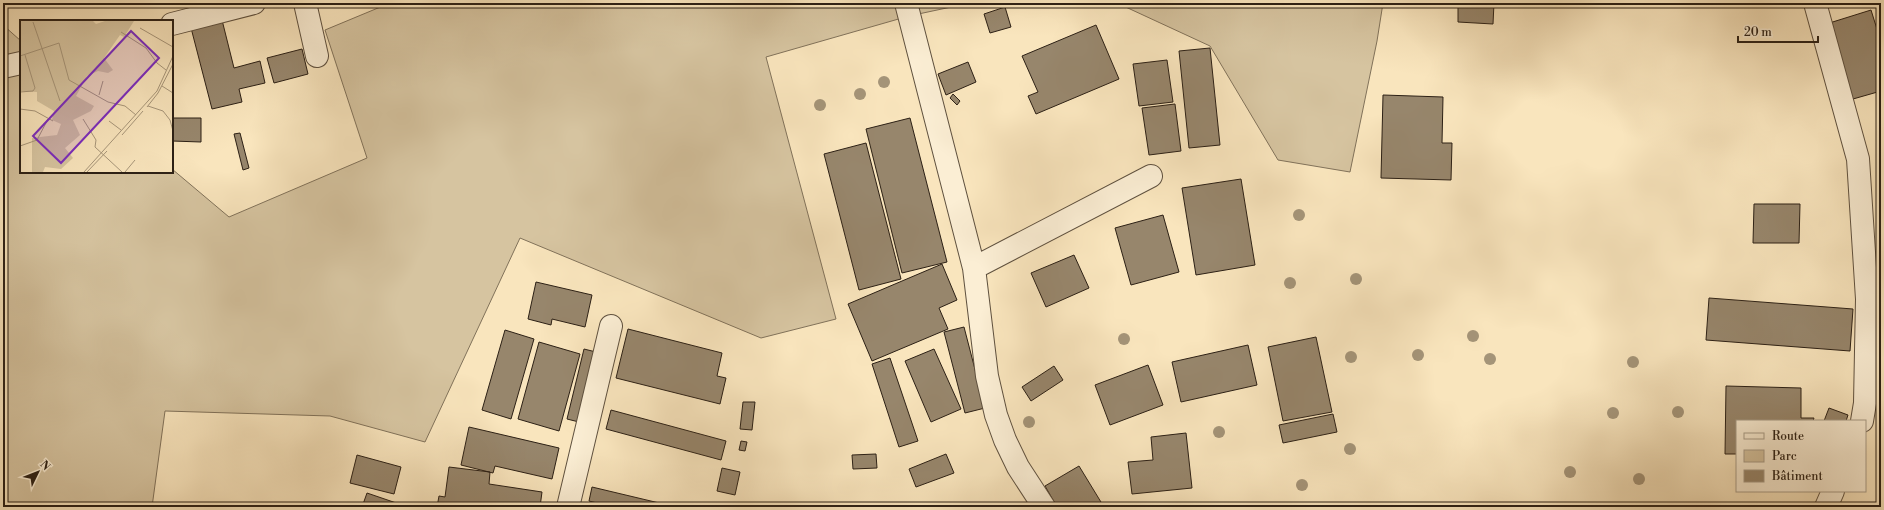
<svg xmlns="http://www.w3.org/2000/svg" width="1884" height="510" font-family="'Libre Bodoni',serif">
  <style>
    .green { fill: #d6c4a0; stroke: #81725a }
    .building { fill: #97866c; stroke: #2c2015 }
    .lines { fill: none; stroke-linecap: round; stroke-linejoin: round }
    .street-casing { stroke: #5f513f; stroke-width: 24 }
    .street { stroke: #fbeed4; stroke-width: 22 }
    .tree { fill: #a49478 }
    .inset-road { fill: none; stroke: #a7967a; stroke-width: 1 }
    .view { fill: #7b2cbf; fill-opacity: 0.15; stroke: #7b2cbf; stroke-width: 2 }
    .inset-edge { fill: none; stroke: #2c2015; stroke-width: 2 }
  </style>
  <rect width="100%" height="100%" fill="#f9e5bd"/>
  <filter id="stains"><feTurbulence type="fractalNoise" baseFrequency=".005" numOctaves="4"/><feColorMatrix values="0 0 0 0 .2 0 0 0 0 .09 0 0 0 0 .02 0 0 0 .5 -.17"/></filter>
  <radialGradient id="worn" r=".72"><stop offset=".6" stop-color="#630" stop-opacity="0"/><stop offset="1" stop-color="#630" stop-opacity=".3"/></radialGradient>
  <path class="green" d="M390,3H970L909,16L766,57L836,319L761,338L520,238L425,442L330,416L165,411L152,507H3V25L21,41V172H172V169L229,217L367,158L325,30Z
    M1117,3H1383L1377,41L1350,172L1278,160L1210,46Z"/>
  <path class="building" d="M1458,3H1494L1493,24L1458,22Z
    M1005,7L1011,27L990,33L984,14Z
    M1871,10L1881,42V91L1846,101L1823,25Z
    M221,16L234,68L260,61L265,83L239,89L242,102L212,109L190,24Z
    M1096,25L1119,79L1036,114L1028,96L1038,92L1022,56Z
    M1210,48L1220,145L1189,148L1179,51Z
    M302,49L308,74L274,83L267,58Z
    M1167,60L1173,102L1139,106L1133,64Z
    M968,62L976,82L946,95L938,74Z
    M953,94L960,101L957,105L950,98Z
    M1383,95L1443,97L1442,143H1452L1451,180L1381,178Z
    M1175,104L1181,151L1149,155L1142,108Z
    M172,118H201V142L172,141Z
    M910,118L947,262L902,273L866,129Z
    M240,133L249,168L243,170L234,134Z
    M866,143L901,279L859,290L824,154Z
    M1241,179L1255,265L1196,275L1182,188Z
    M1754,204H1800L1799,243H1753Z
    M1163,215L1179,272L1131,285L1115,228Z
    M1074,255L1089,288L1046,307L1031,273Z
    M942,264L957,300L939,308L948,329L872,361L848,304Z
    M536,282L592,295L585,327L552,319L551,325L528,319Z
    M1709,298L1853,309L1850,351L1706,340Z
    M964,327L985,408L965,413L944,332Z
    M628,329L722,353L717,376L726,378L720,404L616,378Z
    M505,330L534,339L511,419L482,410Z
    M1316,337L1332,412L1283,421L1268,347Z
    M539,342L580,354L559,431L518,419Z
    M1248,345L1257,385L1181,402L1172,362Z
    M584,349L596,352L579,422L567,419Z
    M934,349L961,409L931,422L905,361Z
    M890,358L918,441L899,447L872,364Z
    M1148,365L1163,405L1110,425L1095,385Z
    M1054,366L1063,380L1031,401L1022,387Z
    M1726,386L1801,388V418H1814L1813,421H1737V454H1725Z
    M743,402H755L752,430L740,429Z
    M1829,408L1848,415L1846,421H1824Z
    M611,410L726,441L721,460L606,429Z
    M1333,414L1337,432L1283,443L1279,425Z
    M469,427L559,448L552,479L495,466L493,473L461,465Z
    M1186,433L1192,488L1132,494L1128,462L1153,460L1151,437Z
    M741,441L747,442L745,451L739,450Z
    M876,454L877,468L853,469L852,455Z
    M946,454L954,473L916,487L909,469Z
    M357,455L401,467L394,494L350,483Z
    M1079,466L1104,507H1057L1045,486Z
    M449,467L490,472L489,484L542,492L540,507H437L439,496L445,497Z
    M722,468L740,472L735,495L717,491Z
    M592,487L676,507H613L589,501Z
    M367,493L408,507H362Z"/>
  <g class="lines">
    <defs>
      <path id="street" d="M305,3L317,56
        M906,3L974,268L987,376L996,415L1005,440L1018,467L1044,507
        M1815,3L1858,159L1867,299L1865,403L1862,421
        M172,24L254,3
        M3,67L21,63
        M974,268L1151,176
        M568,507L611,326
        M1826,507L1833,491"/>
    </defs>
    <use href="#street" class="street-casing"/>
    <use href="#street" class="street"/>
  </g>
  <g class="tree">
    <circle cx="884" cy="82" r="6"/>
    <circle cx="860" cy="94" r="6"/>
    <circle cx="820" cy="105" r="6"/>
    <circle cx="1299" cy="215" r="6"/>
    <circle cx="1356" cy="279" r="6"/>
    <circle cx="1290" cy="283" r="6"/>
    <circle cx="1473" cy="336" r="6"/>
    <circle cx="1124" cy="339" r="6"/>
    <circle cx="1418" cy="355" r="6"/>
    <circle cx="1351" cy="357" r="6"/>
    <circle cx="1490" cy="359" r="6"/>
    <circle cx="1633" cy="362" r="6"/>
    <circle cx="1678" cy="412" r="6"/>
    <circle cx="1613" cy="413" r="6"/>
    <circle cx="1029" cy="422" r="6"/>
    <circle cx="1219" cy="432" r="6"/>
    <circle cx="1350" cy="449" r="6"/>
    <circle cx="1570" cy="472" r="6"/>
    <circle cx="1639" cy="479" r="6"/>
    <circle cx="1302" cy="485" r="6"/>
  </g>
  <g transform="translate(20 20)">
    <rect width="153" height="153" fill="#f9e5bd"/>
    <path d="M0,1H73L76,4L85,1H114L104,17L100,15L84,38L93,50L88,53L78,51L67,56L56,76L74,86L71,91L53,100L60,115L45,128L53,138L41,149L25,147L23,152H12V118L37,115L41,104L32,100L34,91L17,81V72L0,71Z" fill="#d6c4a0"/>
    <path class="inset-road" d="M13,2L40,81M120,8L153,27M101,12L126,28L137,43L146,50M0,36L39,23L49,60L88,82L105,86L116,95M142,66L153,73M0,72L13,71L15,68L5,35M79,75L83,61M128,86L143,91L150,100L153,111M127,87L138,73L153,44M0,89L15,91L33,101M0,91V112M63,99L76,120L75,127L102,152M89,101L101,110M102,115L123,91M0,126L17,120L28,99M64,152L137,71L153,36M67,152L87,131M105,152L115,140"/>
    <path class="view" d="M111,11L139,38L41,143L13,116Z"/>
    <rect width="153" height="153" class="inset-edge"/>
  </g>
  <rect width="1884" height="510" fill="none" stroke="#f9e5bd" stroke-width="16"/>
  <rect x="4" y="4" width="1876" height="502" fill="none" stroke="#2c2015" stroke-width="2"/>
  <rect x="8" y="8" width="1868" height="494" fill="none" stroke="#2c2015"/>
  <rect x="1736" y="420" width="130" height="72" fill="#fbeed4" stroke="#a89c88"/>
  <rect x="1744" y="433" width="20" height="6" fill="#fbeed4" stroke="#a89c88"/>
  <text x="1772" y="440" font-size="12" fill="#2c2015">Route</text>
  <rect x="1744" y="450" width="20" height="12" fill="#d6c4a0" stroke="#a89c88"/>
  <text x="1772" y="460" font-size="12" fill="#2c2015">Parc</text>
  <rect x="1744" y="470" width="20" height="12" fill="#97866c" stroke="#a89c88"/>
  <text x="1772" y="480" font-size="12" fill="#2c2015">Bâtiment</text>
  <g transform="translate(38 472) rotate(47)" stroke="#fbeed4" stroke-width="3" paint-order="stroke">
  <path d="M0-3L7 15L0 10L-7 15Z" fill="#2c2015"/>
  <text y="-6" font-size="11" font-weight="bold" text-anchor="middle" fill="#2c2015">N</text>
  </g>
  <path d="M1738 36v6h80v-6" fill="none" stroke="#2c2015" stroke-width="2"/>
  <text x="1744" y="36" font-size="12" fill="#2c2015" stroke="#fbeed4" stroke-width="3" paint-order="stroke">20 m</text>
  <rect width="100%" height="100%" filter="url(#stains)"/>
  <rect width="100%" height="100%" fill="url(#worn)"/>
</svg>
